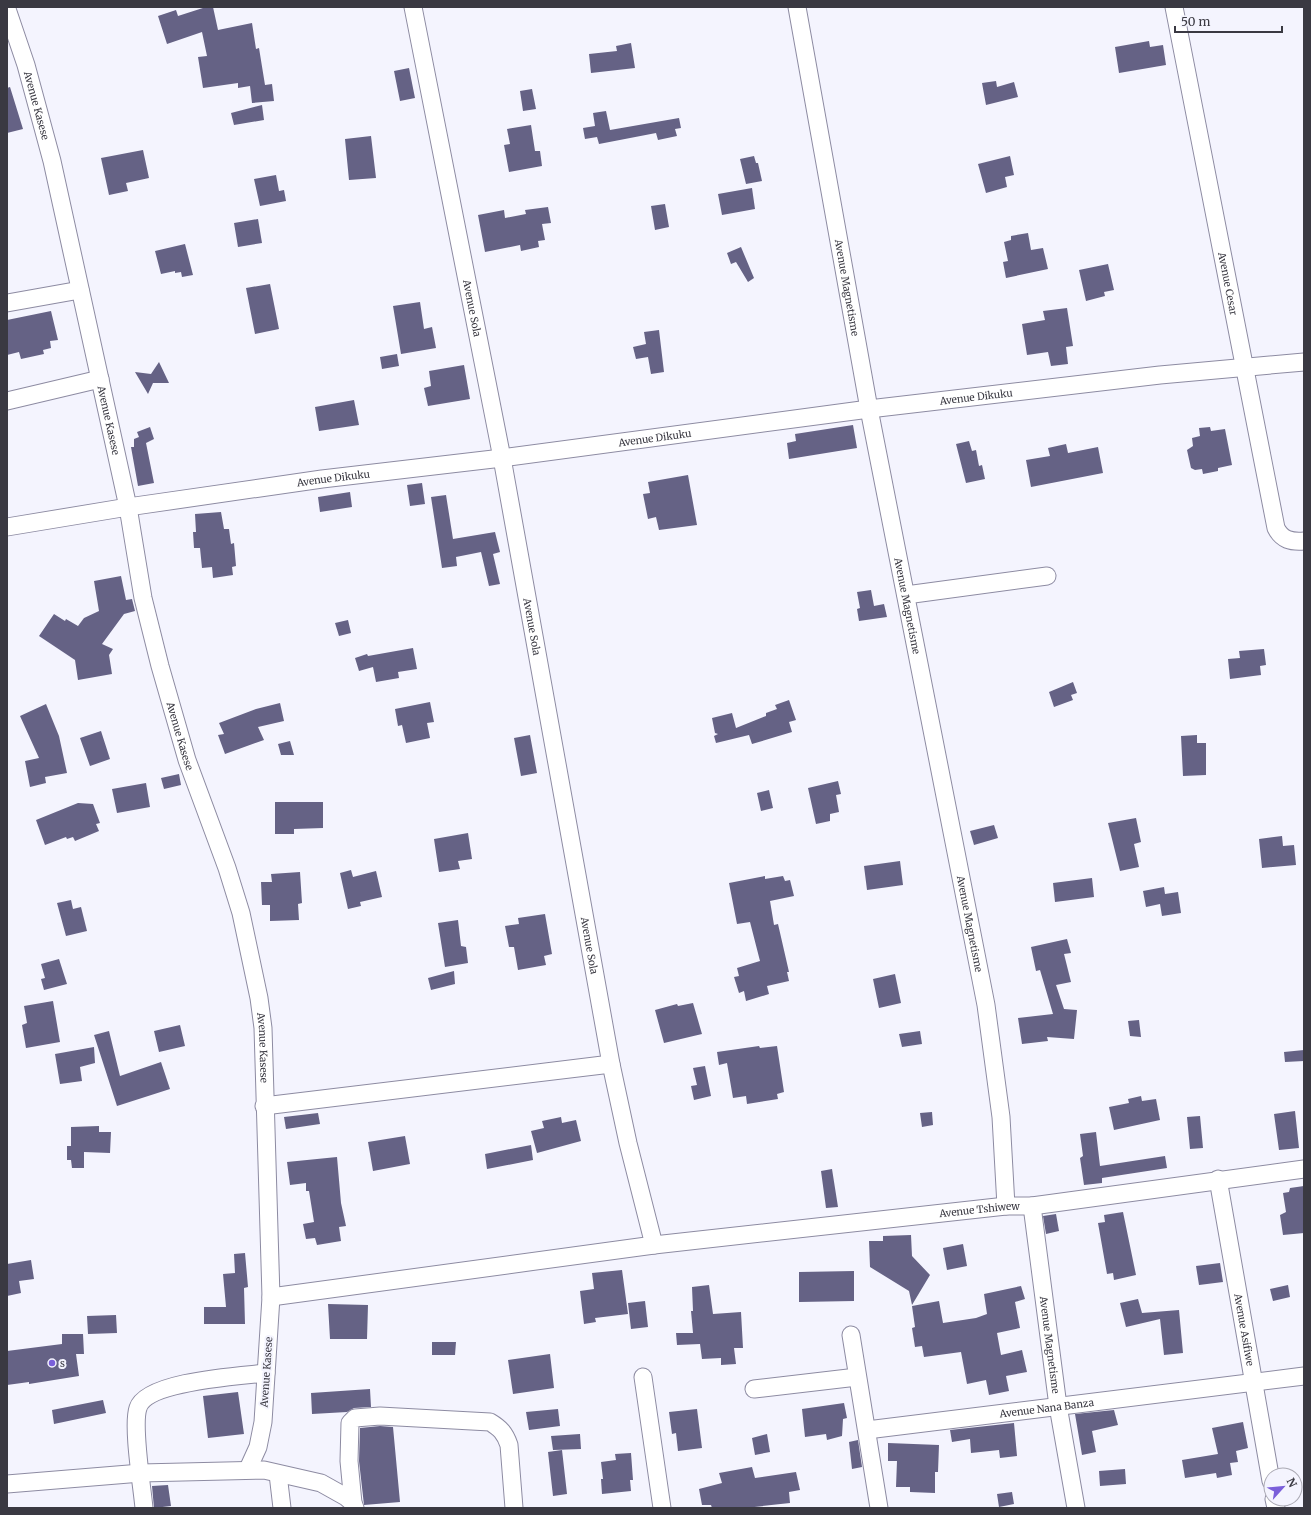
<svg xmlns="http://www.w3.org/2000/svg" width="1311" height="1515" font-family="Merriweather,serif">
  <style>
    .building { fill: #656285 }
    .lines { fill: none; stroke-linecap: round; stroke-linejoin: round }
    .minor-casing { stroke: #8d8ba2; stroke-width: 19 }
    .minor { stroke: #fff; stroke-width: 17 }
    .poi-dot { fill: #7a5fda; stroke: #f4f4fe; stroke-width: 1.5 }
    .labels { text-anchor: middle; stroke-width: 4; stroke-linejoin: round; paint-order: stroke }
    .street-label { font-size: 10px; fill: #3a3942; stroke: #f4f4fe }
    .poi-label { font-size: 10px; fill: #3a3942; stroke: #f4f4fe; text-anchor: start }
  </style>
  <rect width="100%" height="100%" fill="#f4f4fe"/>
  <path class="building" d="M206,7H213L218,30L252,23L256,49L259,48L265,85L272,84L274,101L252,103L250,86L238,88V83L203,88L198,57L207,56L202,32L167,44L158,16L176,10L178,16Z
    M1149,41L1150,47L1163,45L1166,65L1119,73L1115,47Z
    M631,43L635,68L591,73L589,54L617,51L616,46Z
    M409,68L415,98L400,101L394,71Z
    M996,81L997,87L1014,82L1018,97L986,105L982,83Z
    M10,87L23,129L7,133V88Z
    M532,89L536,109L523,111L520,91Z
    M262,105L264,120L234,125L231,113Z
    M606,111L610,130L679,118L681,128L675,129L677,136L658,140L656,133L599,144L597,137L585,139L583,128L595,126L593,113Z
    M531,125L535,151H540L542,166L509,172L504,145L510,144L507,129Z
    M371,136L376,178L349,180L345,139Z
    M143,150L149,178L126,183L128,191L109,195L101,158Z
    M754,156L756,163H758L762,181L746,184L740,159Z
    M1010,156L1014,175L1005,177L1007,187L986,193L978,164Z
    M276,175L279,191L284,190L286,201L260,206L254,179Z
    M752,188L755,209L722,215L718,194Z
    M665,204L669,227L655,230L651,206Z
    M548,207L551,223L542,224L545,240L538,241L539,247L521,251L520,245L485,252L478,215L504,210L505,218L526,214L525,210Z
    M258,219L262,243L238,247L234,223Z
    M1028,233L1031,250L1043,248L1048,269L1006,278L1003,262L1008,261L1004,242L1011,240V236Z
    M185,244L193,275L182,277L181,272L175,273V271L161,274L155,251Z
    M741,247L754,278L748,282L736,262L731,264L727,253Z
    M1108,264L1114,290L1104,292L1105,296L1086,301L1079,270Z
    M270,284L279,329L255,334L246,288Z
    M420,302L424,329L432,327L436,348L401,354L393,306Z
    M1067,308L1073,346L1066,347L1068,364L1051,366L1048,352L1027,355L1022,324L1045,320L1043,311Z
    M51,311L58,340L50,341L51,348L43,350L44,354L21,359L19,352L7,355V320Z
    M659,330L664,372L651,374L648,357L636,359L633,347L646,344L644,332Z
    M397,354L399,366L382,369L380,357Z
    M159,362L169,383H153L148,394L135,372L151,374Z
    M464,365L470,399L428,406L424,388L431,386L429,371Z
    M354,400L359,425L319,431L315,407Z
    M853,425L857,448L789,459L787,443L796,441L795,434Z
    M150,427L154,439L146,443L154,483L138,486L131,447H134V439L139,437L137,432Z
    M1210,427L1211,431L1225,429L1232,465L1218,468V471L1203,474L1202,469L1195,470L1191,468L1187,450L1193,446L1192,438L1200,436L1199,428Z
    M969,441L972,451L976,450L979,466L982,465L985,479L966,483L956,444Z
    M1066,444L1068,453L1098,447L1103,473L1031,487L1026,460L1050,456L1048,448Z
    M688,475L697,525L659,530L656,517L648,519L643,494L650,493L648,482Z
    M422,483L425,504L410,506L407,485Z
    M350,492L352,507L320,512L318,497Z
    M446,495L453,539L495,532L500,552L493,554L500,584L489,586L481,552L456,557L457,566L442,568L431,497Z
    M221,512L224,529H229L231,544L234,543L236,566L232,567L233,575L213,578L212,567L202,568L200,548H194L193,532H196L195,514Z
    M121,576L126,600L132,599L135,611L124,614L102,644L113,649L109,655L112,674L78,680L75,660L39,636L54,614L65,621L66,619L78,626L84,618L99,611L94,581Z
    M871,590L874,606L884,604L887,617L859,621L857,609L860,608L857,592Z
    M348,620L351,633L339,636L335,623Z
    M413,648L417,669L398,672L399,678L376,682L373,667L359,671L355,658L367,654L368,656Z
    M1264,649L1266,665L1260,666L1261,675L1230,679L1228,659L1240,658L1239,651Z
    M1073,682L1077,693L1071,695L1073,700L1054,707L1049,692Z
    M789,700L796,720L789,722L792,732L752,744L749,735L716,743L714,736L718,734L715,733L712,718L732,713L736,728L766,716V713L777,709L775,705Z
    M430,702L434,722L427,723L430,738L406,743L402,725L398,726L395,709Z
    M280,703L284,721L258,727L264,740L225,754L218,735L224,734L219,723L256,709Z
    M46,704L59,736L67,773L45,777L46,783L30,787L25,761L39,758L20,716Z
    M101,731L110,759L90,766L80,738Z
    M530,735L537,773L521,776L514,738Z
    M1197,735V743H1206V775L1183,776L1181,736Z
    M290,741L294,755H281L278,744Z
    M179,774L181,785L164,789L161,778Z
    M838,781L841,794L836,795L839,812L830,814V821L816,824L808,788Z
    M146,783L150,807L117,813L112,789Z
    M769,790L773,808L761,811L757,793Z
    M275,802H323V828L294,829V834H275Z
    M78,803L93,804L100,823L96,824L99,831L75,841L73,837L67,839L66,837L45,845L36,820Z
    M1136,818L1141,842L1134,844L1139,867L1120,871L1108,823Z
    M994,825L998,838L974,845L970,831Z
    M468,833L472,859L458,861L460,869L439,872L434,839Z
    M1282,836L1283,846L1294,845L1296,865L1262,868L1259,839Z
    M900,861L903,885L867,890L864,866Z
    M351,870L353,877L376,871L382,897L360,902L361,906L348,909L340,873Z
    M300,872L302,903L298,904L299,920L270,921V905H262L261,882H272L271,874Z
    M765,876V879L783,876L785,881L790,880L794,896L770,901L774,925L778,924L789,972H787L789,981L767,986L769,994L746,1001L744,991L739,993L734,977L739,976L737,968L760,961L750,922L737,924L729,883Z
    M1092,878L1094,897L1055,902L1053,883Z
    M1164,887L1165,894L1178,892L1181,913L1162,916L1160,904L1146,907L1143,891Z
    M71,900L73,909L81,907L87,931L66,936L57,903Z
    M545,914L552,954L544,956L546,965L518,970L514,947H509L505,926L519,924L518,918Z
    M458,920L461,946L466,947L468,963L445,967L438,923Z
    M1067,939L1071,953L1064,954L1071,982L1056,985L1064,1009L1077,1010L1074,1039L1047,1037L1048,1041L1022,1044L1018,1018L1053,1014L1040,970L1036,971L1031,947Z
    M59,959L67,984L44,990L41,979L45,978L41,964Z
    M454,971L455,984L431,990L428,978Z
    M895,974L901,1003L879,1008L873,979Z
    M53,1001L60,1042L26,1048L22,1025L27,1023L24,1006Z
    M693,1003L702,1034L664,1043L655,1010L677,1004L678,1006Z
    M1139,1020L1141,1037L1130,1036L1128,1021Z
    M180,1025L185,1046L159,1052L154,1031Z
    M109,1031L120,1076L161,1062L170,1089L117,1106L94,1035Z
    M920,1031L922,1044L902,1047L899,1034Z
    M759,1046L760,1048L777,1046L784,1092L777,1094L778,1099L747,1104L746,1096L733,1098L727,1063L719,1065L717,1052Z
    M94,1047L95,1063L80,1067L82,1081L60,1084L55,1054Z
    M1304,1050V1061L1285,1062L1284,1052Z
    M705,1066L711,1096L694,1100L691,1086L697,1085L693,1068Z
    M1141,1096L1142,1101L1156,1099L1160,1120L1114,1130L1109,1107L1129,1103L1128,1099Z
    M1295,1111L1299,1148L1279,1150L1274,1114Z
    M932,1112L933,1125L922,1127L920,1113Z
    M318,1113L320,1124L286,1129L284,1117Z
    M1200,1116L1203,1148L1190,1149L1187,1117Z
    M561,1117L562,1123L576,1120L581,1141L537,1153L531,1131L544,1128L542,1121Z
    M99,1126V1132H111L110,1153L84,1152V1168H72L71,1160H67V1146H71V1127Z
    M1096,1132L1100,1166L1165,1156L1167,1168L1102,1178V1183L1084,1185L1080,1158L1083,1156L1080,1134Z
    M405,1136L410,1164L373,1171L368,1142Z
    M531,1145L533,1160L487,1169L485,1154Z
    M337,1157L341,1203L346,1226L339,1227L341,1241L317,1245L315,1238L306,1239L303,1224L314,1222L309,1191H306V1183L290,1185L287,1162Z
    M832,1169L838,1207L826,1208L821,1171Z
    M1304,1186V1233L1283,1235L1280,1215L1286,1212L1283,1193L1289,1192L1290,1188Z
    M1123,1212L1136,1275L1114,1280L1113,1273L1107,1274L1098,1223L1105,1222L1104,1215Z
    M1056,1214L1059,1231L1046,1234L1043,1216Z
    M911,1235L912,1256L930,1275L912,1305L909,1291L870,1267L869,1241H883V1236Z
    M963,1244L967,1266L947,1270L943,1248Z
    M245,1253L248,1287L244,1288L245,1324H204V1307H226L223,1274L235,1273L234,1254Z
    M31,1260L34,1279L19,1281L21,1293L7,1296V1264Z
    M1220,1263L1223,1282L1199,1285L1196,1266Z
    M622,1270L628,1314L595,1318L596,1322L584,1324L580,1291L594,1289L592,1273Z
    M854,1271V1301L799,1302V1272Z
    M709,1285L713,1314L741,1312L743,1348H734L736,1364L721,1365V1358L702,1359L700,1344L677,1345L676,1333H693L691,1311H693L692,1287Z
    M1288,1285L1290,1297L1273,1301L1270,1289Z
    M1021,1286L1025,1299L1015,1302L1020,1328L997,1333L1001,1355L1022,1350L1027,1372L1006,1376L1009,1391L989,1395L986,1380L967,1384L961,1352L924,1357L922,1346L915,1347L912,1328L915,1327L912,1306L939,1301L943,1323L976,1318L987,1314L984,1294Z
    M1138,1299L1142,1313L1179,1310L1183,1353L1164,1355L1160,1319L1126,1327L1120,1303Z
    M645,1301L648,1327L631,1329L628,1303Z
    M328,1304L368,1305L367,1339H330Z
    M116,1315L117,1333L88,1334L87,1316Z
    M62,1334H83L84,1354H76L79,1376L29,1384V1382L7,1385V1351L62,1344Z
    M432,1342H456L455,1355H432Z
    M550,1354L554,1388L513,1394L508,1360Z
    M370,1389L371,1407L354,1408L347,1412L312,1414L311,1393Z
    M238,1392L244,1434L208,1438L203,1396Z
    M103,1400L106,1413L54,1424L52,1410Z
    M844,1403L847,1418L843,1419L842,1436L827,1440L826,1434L805,1437L802,1409Z
    M558,1409L560,1426L529,1430L526,1412Z
    M697,1409L702,1448L678,1451L676,1433L672,1434L669,1412Z
    M1114,1410L1118,1425L1092,1431L1096,1452L1082,1455L1075,1414Z
    M1243,1422L1248,1448L1236,1451L1238,1462L1230,1463L1232,1475L1217,1478L1216,1473L1185,1478L1182,1460L1218,1454L1212,1428Z
    M1014,1423L1017,1456L1000,1458L999,1450L971,1453L970,1439L952,1442L950,1430Z
    M380,1426L393,1427L400,1502L364,1505L359,1461L360,1428Z
    M580,1434L581,1449L553,1450L551,1436Z
    M767,1434L770,1452L755,1455L752,1438Z
    M858,1440L862,1467L852,1469L849,1442Z
    M888,1443L939,1445L938,1472H935V1493L910,1492V1487H896L897,1461H888Z
    M562,1450L567,1494L553,1496L548,1452Z
    M631,1453L633,1480H630L631,1491L602,1494L601,1479H603L601,1462L616,1460L615,1454Z
    M752,1467L755,1478L796,1472L800,1490L789,1492L790,1503L745,1508H712L711,1505H702L699,1489L722,1483L719,1473Z
    M1125,1469L1126,1484L1100,1486L1099,1471Z
    M168,1485L171,1506L154,1508L152,1486Z
    M1012,1492L1014,1504L999,1507L997,1494Z"/>
  <g class="lines">
    <defs>
      <g id="minor">
        <path id="s1" d="M413,7L502,458L611,1064L628,1143L654,1245"/>
        <path id="s2" d="M797,7L869,409L986,1005L1001,1117L1006,1206"/>
        <path id="s3" d="M1174,7L1276,528C1282,540 1291,542 1304,541"/>
        <path id="s4" d="M7,9L26,65L52,161L128,507L143,598L160,666L187,760L227,868L241,913L259,998L263,1028L271,1297L263,1422L258,1447L248,1469"/>
        <path d="M7,303L80,290"/>
        <path d="M7,401L100,379"/>
        <path id="s5" d="M7,527L128,507L322,479L502,458L869,409L1160,375L1304,362"/>
        <path d="M906,595L1047,576"/>
        <path d="M264,1106L611,1064"/>
        <path id="s6" d="M1218,1179L1271,1481"/>
        <path id="s7" d="M1032,1206L1058,1406L1076,1508"/>
        <path id="s8" d="M271,1297L654,1245L1006,1206H1032L1304,1169"/>
        <path d="M851,1335L879,1508"/>
        <path d="M643,1377L662,1508"/>
        <path d="M754,1389L857,1377"/>
        <path id="s9" d="M867,1430L1304,1376"/>
        <path d="M278,1474L282,1508"/>
        <path d="M7,1484L141,1473L264,1470L321,1483L346,1497L353,1503L355,1508"/>
        <path d="M1274,1499L1276,1508"/>
        <path d="M353,1503L349,1461L350,1423L355,1418L380,1416L490,1422C500,1428 505,1433 509,1445L514,1508"/>
        <path d="M144,1508C142,1486 132,1426 138,1408C146,1381 241,1376 266,1373"/>
      </g>
    </defs>
    <use href="#minor" class="minor-casing"/>
    <use href="#minor" class="minor"/>
  </g>
  <circle class="poi-dot" cx="52" cy="1363" r="4"/>
  <g class="labels">
    <g class="street-label">
      <text dy="4" stroke="none"><textPath href="#s4" startOffset="101">Avenue Kasese</textPath></text>
      <text dy="4" stroke="none"><textPath href="#s3" startOffset="282">Avenue Cesar</textPath></text>
      <text dy="4" stroke="none"><textPath href="#s2" startOffset="285">Avenue Magnetisme</textPath></text>
      <text dy="4" stroke="none"><textPath href="#s1" startOffset="307">Avenue Sola</textPath></text>
      <text dy="4" stroke="none"><textPath href="#s5" startOffset="978">Avenue Dikuku</textPath></text>
      <text dy="4" stroke="none"><textPath href="#s4" startOffset="424">Avenue Kasese</textPath></text>
      <text dy="4" stroke="none"><textPath href="#s5" startOffset="654">Avenue Dikuku</textPath></text>
      <text dy="4" stroke="none"><textPath href="#s5" startOffset="330">Avenue Dikuku</textPath></text>
      <text dy="4" stroke="none"><textPath href="#s2" startOffset="609">Avenue Magnetisme</textPath></text>
      <text dy="4" stroke="none"><textPath href="#s1" startOffset="631">Avenue Sola</textPath></text>
      <text dy="4" stroke="none"><textPath href="#s4" startOffset="748">Avenue Kasese</textPath></text>
      <text dy="4" stroke="none"><textPath href="#s2" startOffset="933">Avenue Magnetisme</textPath></text>
      <text dy="4" stroke="none"><textPath href="#s1" startOffset="955">Avenue Sola</textPath></text>
      <text dy="4" stroke="none"><textPath href="#s4" startOffset="1072">Avenue Kasese</textPath></text>
      <text dy="4" stroke="none"><textPath href="#s8" startOffset="714">Avenue Tshiwew</textPath></text>
      <text dy="4" stroke="none"><textPath href="#s6" startOffset="153">Avenue Asifiwe</textPath></text>
      <text dy="4" stroke="none"><textPath href="#s7" startOffset="140">Avenue Magnetisme</textPath></text>
      <text transform="translate(266 1372) rotate(-86)" y="4">Avenue Kasese</text>
      <text dy="4" stroke="none"><textPath href="#s9" startOffset="181">Avenue Nana Banza</textPath></text>
    </g>
    <g class="poi-label">
      <text x="60" y="1367">s</text>
    </g>
  </g>
  <rect width="1311" height="1515" fill="none" stroke="#3a3942" stroke-width="16"/>
  <g transform="translate(1283 1487) rotate(63)"><circle r="19" fill="#f4f4fe" stroke="#aaa9b3"/>
  <path d="M0-3L7 15L0 10L-7 15Z" fill="#7a5fda"/>
  <text y="-6" font-size="11" font-weight="bold" text-anchor="middle" fill="#3a3942">N</text>
  </g>
  <path d="M1175 26v6h107v-6" fill="none" stroke="#3a3942" stroke-width="2"/>
  <text x="1181" y="26" font-size="12" fill="#3a3942" stroke="#f4f4fe" stroke-width="3" paint-order="stroke">50 m</text>
</svg>
